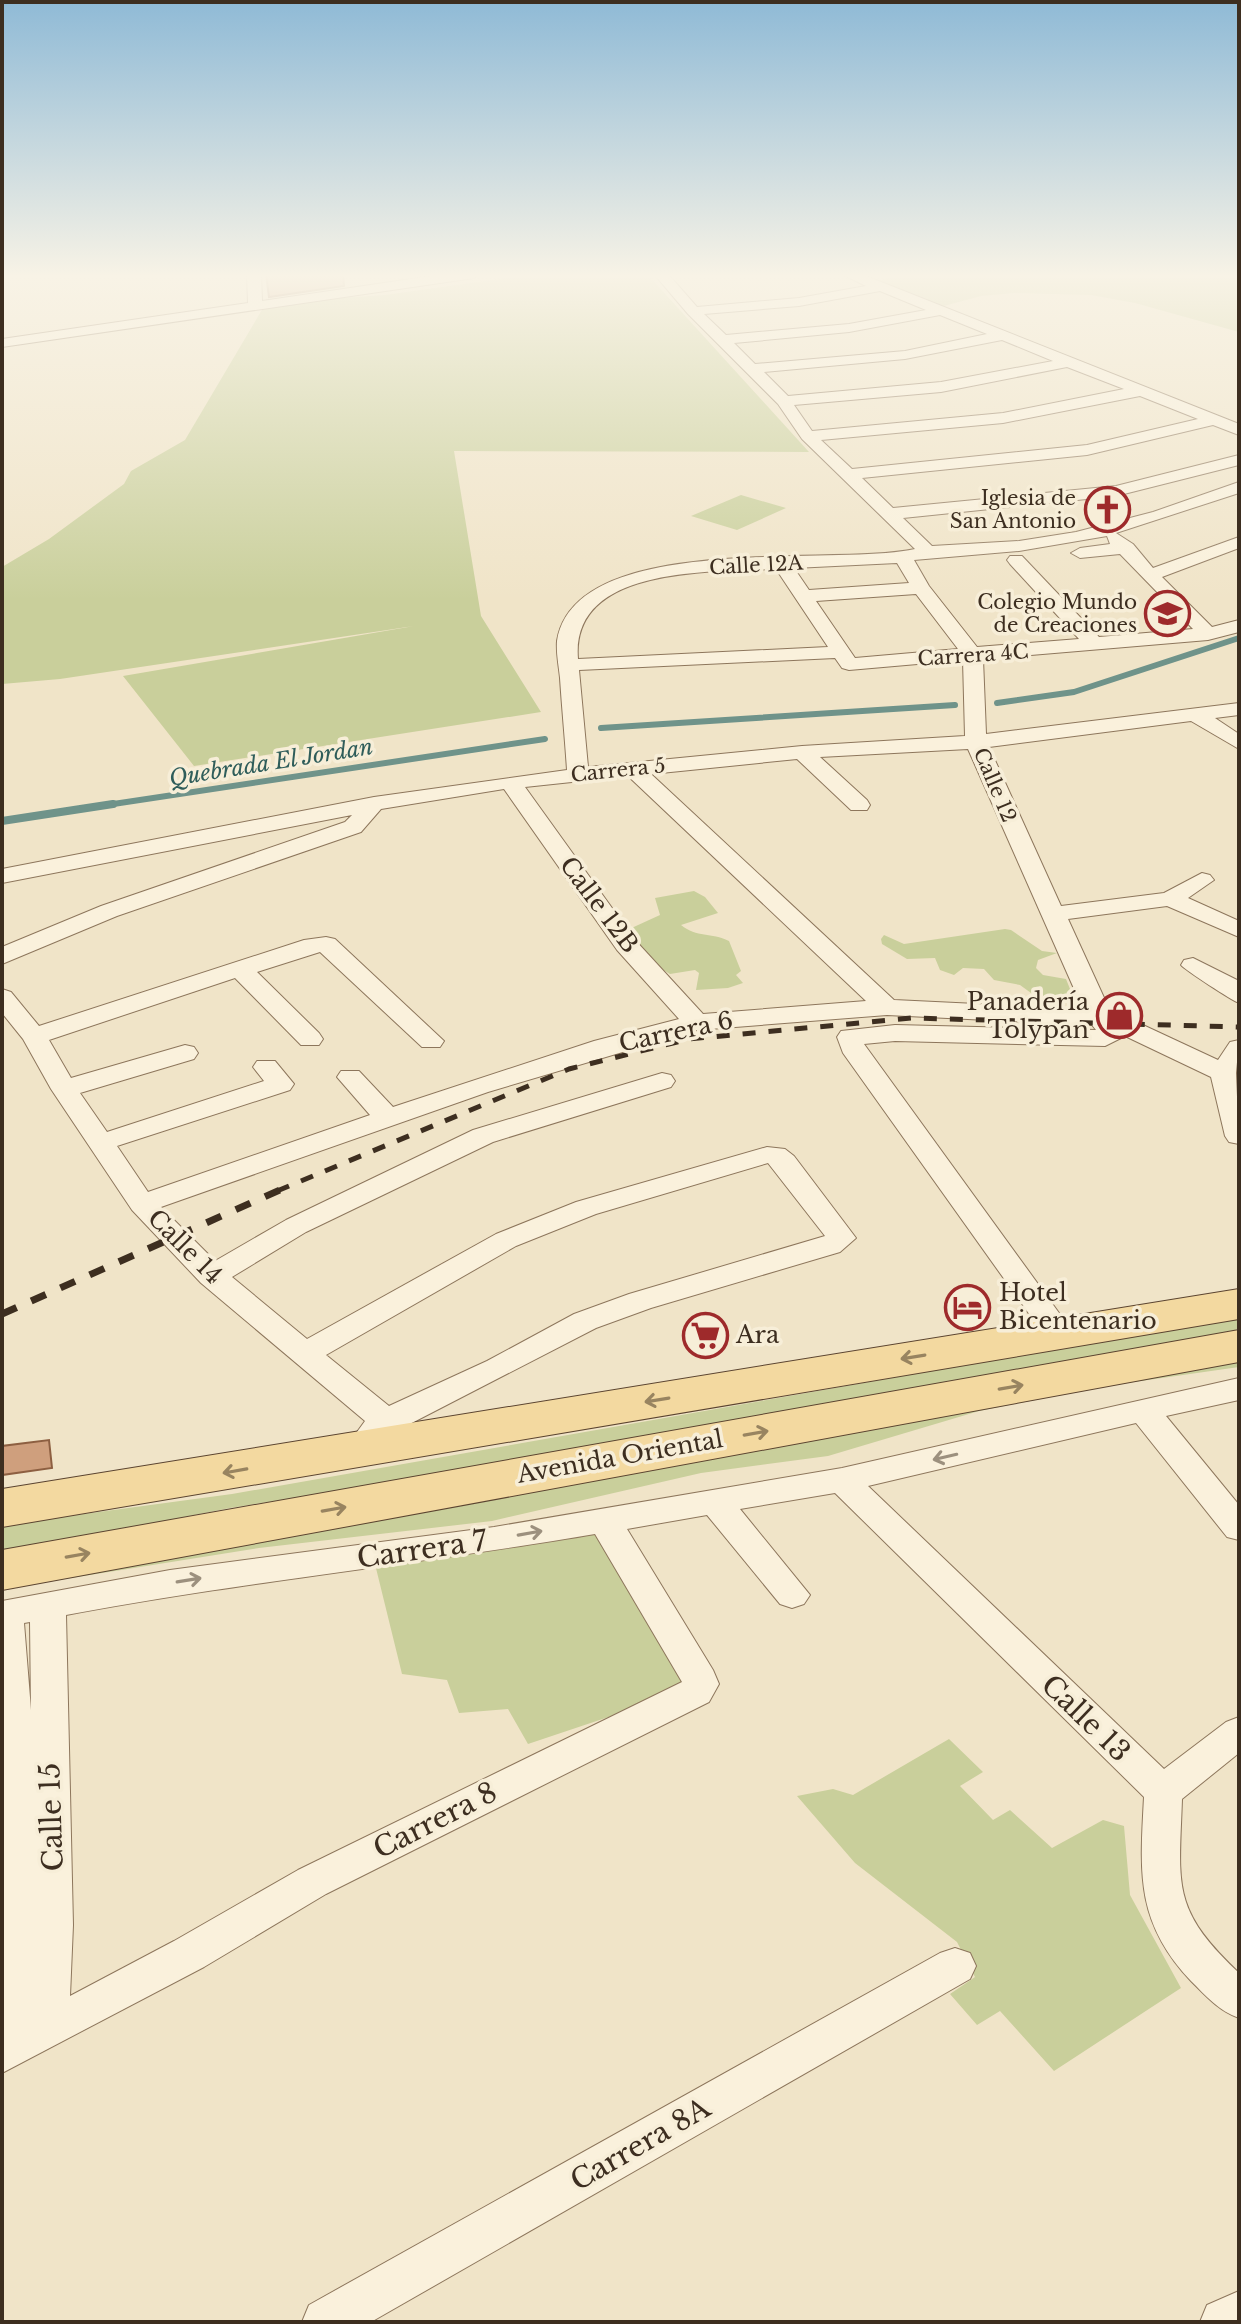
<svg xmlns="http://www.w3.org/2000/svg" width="1241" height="2324" font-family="'Libre Baskerville',serif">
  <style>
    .green { fill: #c9cf9b }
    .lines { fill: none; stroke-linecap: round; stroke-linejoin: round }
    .stream-far1 { stroke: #6f938a; stroke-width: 6 }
    .stream { stroke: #6f938a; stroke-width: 8 }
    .building { fill: #cf9f7d; stroke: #8d5f41; stroke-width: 2 }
    .minor-casing { stroke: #8d765c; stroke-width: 2 }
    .primary-casing { stroke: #5b4430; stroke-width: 2 }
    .minor { fill: #faf1dc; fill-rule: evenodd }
    .primary { fill: #f3d9a0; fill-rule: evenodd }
    .rail-far1 { stroke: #3d2e20; stroke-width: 5; stroke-dasharray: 13 13; stroke-linecap: butt }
    .rail { stroke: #3d2e20; stroke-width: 7; stroke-dasharray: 16 16; stroke-linecap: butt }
    .oneway { stroke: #988460 }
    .oneway2 { stroke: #9c907e }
    .labels { text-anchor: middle; stroke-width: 7; stroke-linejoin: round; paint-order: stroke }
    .far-poi-label { font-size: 20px; fill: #3d2e20; stroke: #f7eed8; text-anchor: end }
    .far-street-label { font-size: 20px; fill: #3d2e20; stroke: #f7eed8 }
    .far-water-label { font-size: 22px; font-style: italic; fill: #2f5d5a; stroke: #f7eed8 }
    .street-label { font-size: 24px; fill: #3d2e20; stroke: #f7eed8 }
    .poi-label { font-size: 24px; fill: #3d2e20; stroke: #f7eed8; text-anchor: start }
    .near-street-label { font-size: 28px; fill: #3d2e20; stroke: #f7eed8 }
  </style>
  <rect width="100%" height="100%" fill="#f0e4c8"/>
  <path class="green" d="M534,274H647L809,452L454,451L481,616L541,712L194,766L123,676L414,626L60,679L2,684V567L49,539L124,484L131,471L185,440L266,303L385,295Z
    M905,274H1239V332L1135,303L1091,295L1014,293L981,296L940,307L877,281Z
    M741,495L786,508L737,530L691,516Z
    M694,891L705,897L718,913L681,925C697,938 711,932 729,941L741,971L736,975L743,983L728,988L696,990L699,973L695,970L670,974L653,964L625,931L660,915L655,898Z
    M1005,929L1011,930L1042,951L1057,953L1038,960L1036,968L1043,975L1066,979L1074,999L1064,996L1057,999L1062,1007L1061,1010L1049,1006L1020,985L994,980L984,969L963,968L954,975L940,970L935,958L907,959L882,944L881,939L884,935L904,944Z
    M1239,1317V1328L1221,1337L458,1473L230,1508L2,1553V1525L232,1494Z
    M1239,1348V1367L1106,1386L979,1411L828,1456L701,1473L492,1521L259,1548L2,1589Z
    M598,1522L698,1687L528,1744L508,1709L459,1713L447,1680L402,1674L373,1556Z
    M949,1739L983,1772L960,1786L993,1820L1010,1810L1052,1848L1103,1820L1124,1826L1130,1895L1181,1988L1054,2071L1000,2011L977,2025L950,1994L975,1977L957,1942L855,1863L797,1796L833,1789L853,1795Z"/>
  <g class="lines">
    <path class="stream-far1" d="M997,703L1074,692L1239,638
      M601,728L955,705
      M100,806L545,739"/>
    <path class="stream" d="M2,821L113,804"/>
  </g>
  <path class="building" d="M266,274H343L344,286L269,297Z
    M49,1440L52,1468L2,1475V1446Z"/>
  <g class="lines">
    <defs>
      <path id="minor" d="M247,274H261L262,301L445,274H481L474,278L2,347V339L248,303Z
        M654,274H668L697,307L799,298L866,286L842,274H861L1239,424V435L1213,425L1087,455L862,478L893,508L1116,486L1239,455V465L1116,496L903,518L932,546L1019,541L1076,532L1153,512L1239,482V493L1116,533L1133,544L1153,568L1239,537V548L1162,577L1212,627L1239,620V632L1208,640L983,659L986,734L1239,703V715L1215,718L1239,734V749L1191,721L989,747L1061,906L1164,893L1202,873L1210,875L1214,880L1188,898L1239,921V937L1167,906L1068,919L1111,1013L1130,1019L1218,1060L1230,1042L1239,1040L1236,1073L1239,1144L1229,1142L1225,1136L1211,1077L1125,1036L1105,1046L895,1041L864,1044L1067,1324L1063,1331L1023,1339L1012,1336L1008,1329L1012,1322L1032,1318L843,1053L837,1037L841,1031L895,1025L1096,1030L1092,1025L887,1015L697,1030L488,1092L161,1207L215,1261L286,1220L473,1130L662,1073L671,1075L675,1081L671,1087L493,1142L306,1232L232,1277L307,1339L496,1234L576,1202L767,1147L785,1149L794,1156L856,1238L840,1252L651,1308L596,1328L373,1443L362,1440L357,1432L365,1421L201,1283L132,1210L51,1089L23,1039L2,1013V989L11,992L39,1026L304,940L326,937L335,939L444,1041L440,1047H422L320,952L257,972L319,1033L323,1039L319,1045H301L235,978L49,1040L71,1078L185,1045L194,1047L198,1053L194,1059L80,1093L107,1132L264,1081L253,1067L257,1061H275L294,1084L290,1090L117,1146L148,1192L370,1115L337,1077L341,1071H359L393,1107L594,1041L679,1019L617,950L504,789L381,809L361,832L117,916L2,964V947L101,906L345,822L352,815L2,883V869L374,797L567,770C565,739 562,709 560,678C559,667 556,653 557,641C575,530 833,567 915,549L802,439L778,404L688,314ZM880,291L926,310L849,324L726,335L704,314L799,306ZM940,315L987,334L905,351L755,364L734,343L849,332ZM1002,340L1053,361L941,382L788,396L764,372L905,359ZM1067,367L1124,389L1003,413L812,431L794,405L941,392ZM1140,396L1198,419L1087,445L852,469L821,440L1003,423ZM1107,536L1110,544L1080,548L1071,553L1080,558L1120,554L1193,629L1099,637L1022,556H1010L1007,560L1010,564L1079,639L977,647L929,586L914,560L1019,551ZM897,563L909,583L809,590L794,568ZM776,569L828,647L578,659C570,565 713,572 776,569ZM916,594L958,649L855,658L816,601ZM835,658L842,668L849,670L963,660L965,736L802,746L588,767L579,670ZM968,749L1083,1009L894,1000L651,774L797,759L851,810H867L870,805L867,800L820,757ZM628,776L866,1001L703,1014L635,940L525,787ZM768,1163L825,1236L629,1294L574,1314L487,1361L389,1406L326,1355L516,1246L596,1214Z
        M1193,958L1239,981V1003C1233,1001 1185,970 1181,965L1184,960Z
        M1239,1378V1400L1166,1416L1239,1505V1540L1227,1537L1136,1423L868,1486L1164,1769L1226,1722L1239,1717V1753L1182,1799C1179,1886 1171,1909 1239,1973V2018C1219,2011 1206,1996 1191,1981C1135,1922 1140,1872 1144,1797L835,1493L740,1509L810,1595L804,1604L792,1608L780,1604L707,1515L627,1529L713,1670L719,1684L709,1702L326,1894L204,1967L2,2073V1601L170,1570L494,1527L842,1468ZM595,1534L682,1682L298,1870L174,1941L70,1996L73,1925L66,1615C241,1582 419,1564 595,1534ZM30,1622L31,1710L24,1623Z
        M955,1948L970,1953L976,1966L970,1979L371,2322H302L309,2305L940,1953Z
        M1239,2291V2322H1200L1207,2305Z"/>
      <path id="primary" d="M1239,1289V1319L2,1527V1489Z
        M1239,1330V1362L2,1590V1550Z"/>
    </defs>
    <use href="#minor" class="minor-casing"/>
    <use href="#primary" class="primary-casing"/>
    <use href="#minor" class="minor"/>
    <use href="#primary" class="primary"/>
    <path class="rail-far1" d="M277,1191L569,1069L689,1039L912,1018L1239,1027"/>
    <path class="rail" d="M2,1314L282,1189"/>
  </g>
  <defs><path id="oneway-shaft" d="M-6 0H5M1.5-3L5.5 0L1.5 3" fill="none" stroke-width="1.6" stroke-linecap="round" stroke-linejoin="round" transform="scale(2)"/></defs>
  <g class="oneway">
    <use href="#oneway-shaft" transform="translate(913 1357) rotate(171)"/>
    <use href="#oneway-shaft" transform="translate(1011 1387) rotate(-10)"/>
    <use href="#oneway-shaft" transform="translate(657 1400) rotate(171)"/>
    <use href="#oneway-shaft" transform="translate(756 1433) rotate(-10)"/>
    <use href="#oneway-shaft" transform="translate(235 1471) rotate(170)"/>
    <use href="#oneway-shaft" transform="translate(334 1509) rotate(-10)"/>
    <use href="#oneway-shaft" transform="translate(78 1555) rotate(-10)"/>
  </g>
  <g class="oneway2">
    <use href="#oneway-shaft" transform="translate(945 1457) rotate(167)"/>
    <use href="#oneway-shaft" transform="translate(530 1533) rotate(-10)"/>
    <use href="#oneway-shaft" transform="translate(189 1580) rotate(-9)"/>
  </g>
  <linearGradient id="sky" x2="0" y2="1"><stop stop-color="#8fbad6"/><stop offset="0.46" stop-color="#f8f3e6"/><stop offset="1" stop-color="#f8f3e6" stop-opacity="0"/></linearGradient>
  <rect width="1241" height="600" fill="url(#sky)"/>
  <defs>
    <symbol id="church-ring" viewBox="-11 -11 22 22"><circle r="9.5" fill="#f7eed8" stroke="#9e2a2b" stroke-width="1.5"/><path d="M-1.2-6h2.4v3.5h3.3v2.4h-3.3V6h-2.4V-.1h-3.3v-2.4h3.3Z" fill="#9e2a2b"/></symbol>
    <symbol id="school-ring" viewBox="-11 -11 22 22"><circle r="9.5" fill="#f7eed8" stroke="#9e2a2b" stroke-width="1.5"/><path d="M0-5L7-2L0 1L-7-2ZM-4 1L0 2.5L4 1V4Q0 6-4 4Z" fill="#9e2a2b"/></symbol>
    <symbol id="shop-ring" viewBox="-11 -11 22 22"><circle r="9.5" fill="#f7eed8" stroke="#9e2a2b" stroke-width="1.5"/><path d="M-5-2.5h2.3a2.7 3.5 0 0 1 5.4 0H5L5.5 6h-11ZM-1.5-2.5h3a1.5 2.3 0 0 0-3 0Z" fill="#9e2a2b"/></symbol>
    <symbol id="hotel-ring" viewBox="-11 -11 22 22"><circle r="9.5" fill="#f7eed8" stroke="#9e2a2b" stroke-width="1.5"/><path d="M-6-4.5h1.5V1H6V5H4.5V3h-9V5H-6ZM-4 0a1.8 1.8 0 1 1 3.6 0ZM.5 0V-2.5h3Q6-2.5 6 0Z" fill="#9e2a2b"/></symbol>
    <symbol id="supermarket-ring" viewBox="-11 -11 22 22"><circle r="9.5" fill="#f7eed8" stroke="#9e2a2b" stroke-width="1.5"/><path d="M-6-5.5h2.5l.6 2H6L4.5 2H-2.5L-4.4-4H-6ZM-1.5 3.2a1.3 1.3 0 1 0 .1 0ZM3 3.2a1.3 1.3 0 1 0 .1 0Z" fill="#9e2a2b"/></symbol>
  </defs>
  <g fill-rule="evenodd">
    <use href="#church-ring" x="1082" y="484" width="51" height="51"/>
    <use href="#school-ring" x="1142" y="588" width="51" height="51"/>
    <use href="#shop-ring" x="1094" y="990" width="51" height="51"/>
    <use href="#hotel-ring" x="942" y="1282" width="51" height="51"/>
    <use href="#supermarket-ring" x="680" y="1310" width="51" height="51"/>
  </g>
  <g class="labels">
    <g class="far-poi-label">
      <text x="1076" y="505">Iglesia de<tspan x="1076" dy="23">San Antonio</tspan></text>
      <text x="1137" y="609">Colegio Mundo<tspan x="1137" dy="23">de Creaciones</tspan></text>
    </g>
    <g class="far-street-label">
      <text transform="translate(756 565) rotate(-3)" y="7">Calle 12A</text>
      <text transform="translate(973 655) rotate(-4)" y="7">Carrera 4C</text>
      <text transform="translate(618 770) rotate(-6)" y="7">Carrera 5</text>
      <text transform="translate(995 785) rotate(67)" y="7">Calle 12</text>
    </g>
    <g class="far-water-label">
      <text transform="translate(271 762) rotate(-9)" y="8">Quebrada El Jordan</text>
    </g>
    <g class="street-label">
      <text transform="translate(599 905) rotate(53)" y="8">Calle 12B</text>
      <text transform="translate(676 1032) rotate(-12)" y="8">Carrera 6</text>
      <text transform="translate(185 1247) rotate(45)" y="8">Calle 14</text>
      <text transform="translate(620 1457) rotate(-10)" y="8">Avenida Oriental</text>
    </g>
    <g class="poi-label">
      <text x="1089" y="1010" text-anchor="end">Panadería<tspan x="1089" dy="28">Tolypan</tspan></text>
      <text x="999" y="1301">Hotel<tspan x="999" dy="28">Bicentenario</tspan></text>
      <text x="736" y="1343">Ara</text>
    </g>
    <g class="near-street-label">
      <text transform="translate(422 1549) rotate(-8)" y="10">Carrera 7</text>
      <text transform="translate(1086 1718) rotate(44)" y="10">Calle 13</text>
      <text transform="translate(51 1817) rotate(-92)" y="10">Calle 15</text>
      <text transform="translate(435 1820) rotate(-27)" y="10">Carrera 8</text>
      <text transform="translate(640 2144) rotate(-30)" y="10">Carrera 8A</text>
    </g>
  </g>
  <rect width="1241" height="2324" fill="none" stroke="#3d2e20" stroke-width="8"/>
</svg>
